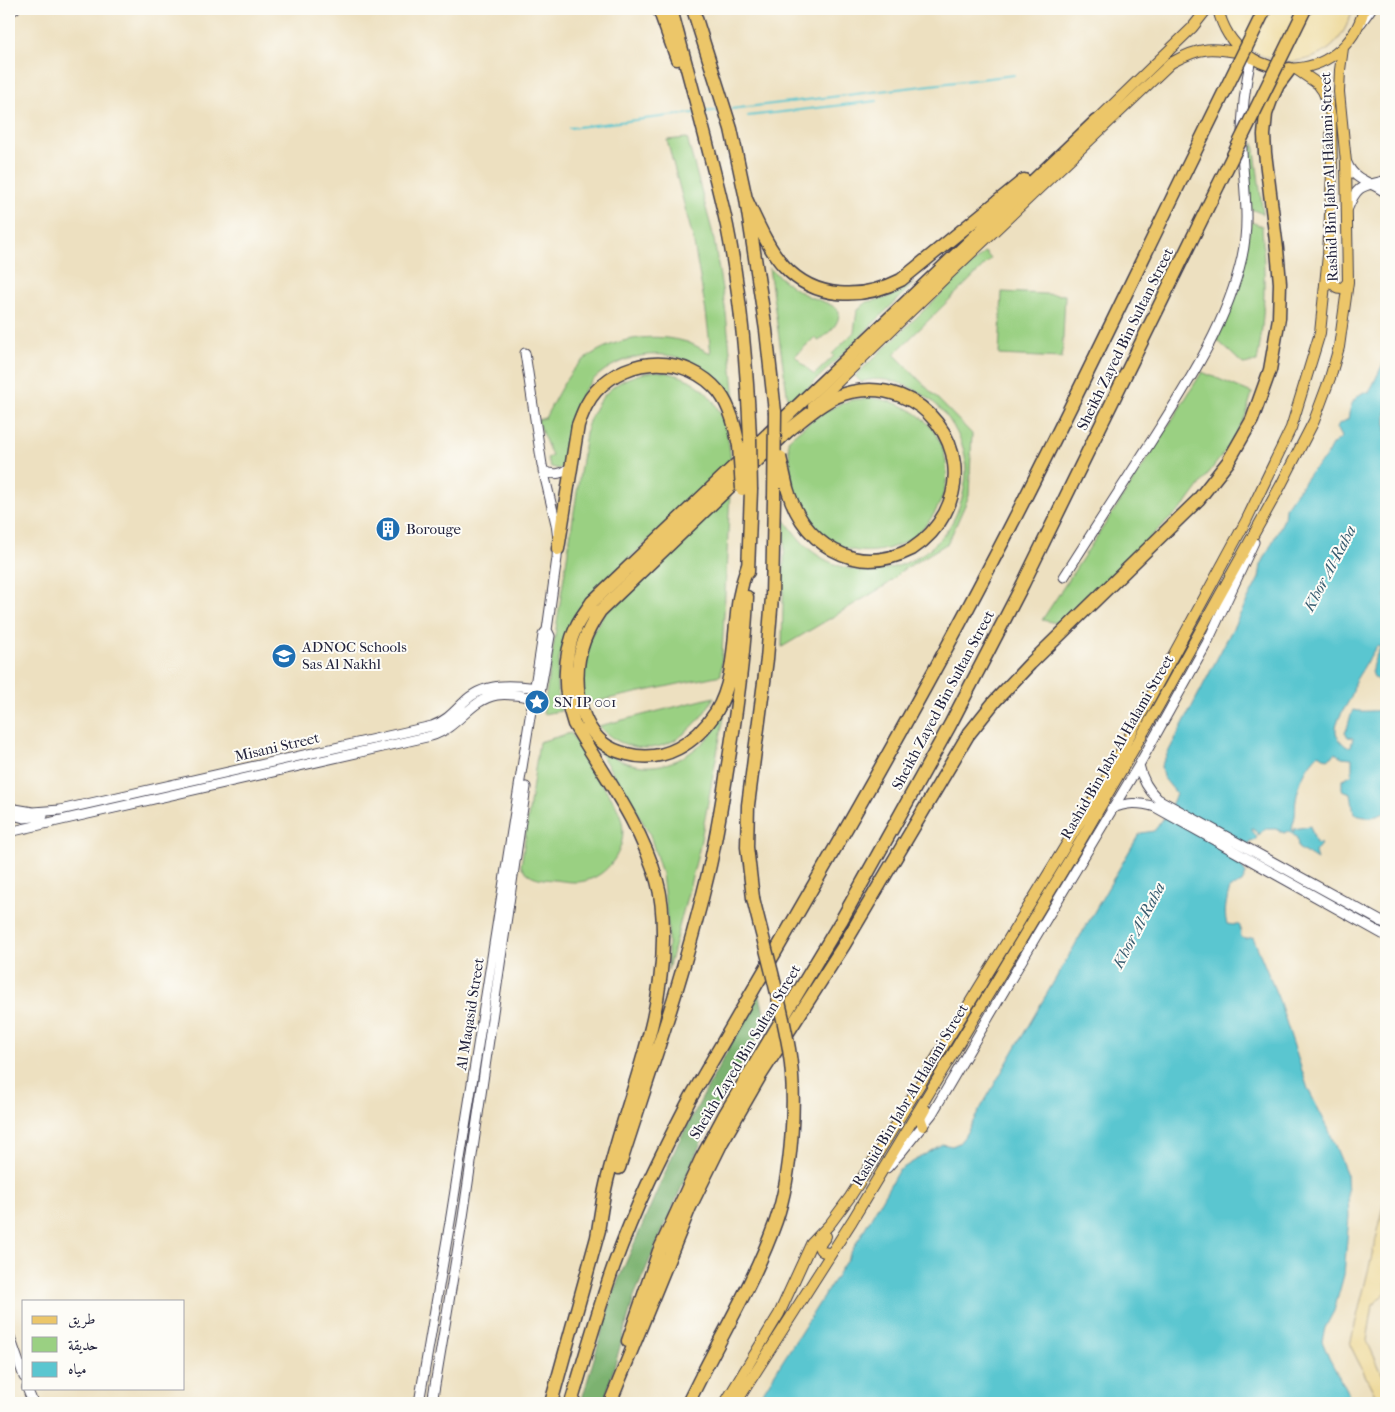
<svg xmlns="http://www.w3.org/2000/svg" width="1395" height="1412" font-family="'IM FELL French Canon',Amiri,serif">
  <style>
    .green { fill: #9ad082; stroke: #5e795e }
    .forest { fill: #7bb270; stroke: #4e6a56 }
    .sand { fill: #eeda9e; stroke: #887e6c }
    .water { fill: #5ac6d0; stroke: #3e7486 }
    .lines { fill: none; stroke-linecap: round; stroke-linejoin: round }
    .stream { stroke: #5ac6d0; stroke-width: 2 }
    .minor-casing { stroke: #403e4f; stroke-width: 11 }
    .major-casing { stroke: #403e4f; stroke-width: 12 }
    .highway-casing { stroke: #403e4f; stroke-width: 15 }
    .minor { stroke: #fff; stroke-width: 9 }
    .major { stroke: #ecc669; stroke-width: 10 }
    .highway { stroke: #ecc669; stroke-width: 12 }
    .highway-bridge-casing { stroke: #403e4f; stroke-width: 15; stroke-linecap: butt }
    .highway-bridge { stroke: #ecc669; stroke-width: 12 }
    .labels { text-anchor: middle; stroke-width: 4; stroke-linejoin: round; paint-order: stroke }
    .street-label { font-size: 15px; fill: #22223b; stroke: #fdfcf7 }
    .poi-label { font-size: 15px; fill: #22223b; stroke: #fdfcf7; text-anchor: start }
    .water-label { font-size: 16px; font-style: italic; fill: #365b6f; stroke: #fdfcf7 }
  </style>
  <rect width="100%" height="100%" fill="#fdfcf7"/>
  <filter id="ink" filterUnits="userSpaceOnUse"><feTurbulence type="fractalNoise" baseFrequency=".02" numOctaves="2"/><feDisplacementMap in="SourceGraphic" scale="10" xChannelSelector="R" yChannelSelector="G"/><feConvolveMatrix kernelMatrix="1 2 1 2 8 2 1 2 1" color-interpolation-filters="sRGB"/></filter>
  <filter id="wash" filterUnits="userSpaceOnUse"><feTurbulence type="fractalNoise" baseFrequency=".0096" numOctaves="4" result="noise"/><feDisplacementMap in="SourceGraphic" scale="20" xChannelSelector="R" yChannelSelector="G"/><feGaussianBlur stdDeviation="1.12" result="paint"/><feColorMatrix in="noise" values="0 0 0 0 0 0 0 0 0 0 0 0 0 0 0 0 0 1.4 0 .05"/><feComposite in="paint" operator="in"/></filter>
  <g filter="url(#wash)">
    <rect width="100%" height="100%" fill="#ede0c0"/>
    <path class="green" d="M687,138L713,234L726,313L735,399C721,384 707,369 688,361C650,344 596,362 579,400C573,414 570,427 568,441C567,448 567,458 564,464C563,466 561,468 559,469L551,467L547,458L552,456L537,420L545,418C553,403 563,382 574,369C602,339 649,331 687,342C695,345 703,350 711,353L706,312L693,238L667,140Z
      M1254,143L1263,214L1251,209L1248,153Z
      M1251,222L1262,226C1265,272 1266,316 1257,362L1243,364L1217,340L1238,293Z
      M985,252L991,259L894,354L972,434L969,496L948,543L901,571L888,584L782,647L785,520C795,534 804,547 819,556C870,589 940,563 959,507C966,488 968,470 964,451C957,427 943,407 922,394C904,383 882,375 861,382L855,376Z
      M769,268C781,278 793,289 808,296C819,301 830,302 839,311C840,325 829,332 819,341L814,338L795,356L814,375L834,356L832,354L854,332L857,311L867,302L886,298L914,283L789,407Z
      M1002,292L1065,295L1062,358L999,355Z
      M656,371C710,376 728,414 731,463L586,599C567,625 556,655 557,687C557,695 560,703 561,711L543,714L587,427C599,392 619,376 656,371Z
      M1202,372L1252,393L1245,417L1231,443L1186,504L1149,538L1061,624L1042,620L1142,468Z
      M871,398C898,401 923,412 937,436C947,454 950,475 943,495C917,569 820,571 796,497C790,479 790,459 788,440C806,424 828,407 851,400C857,399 865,399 871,398Z
      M730,493L721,675L584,704L581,690L587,642L604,614Z
      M714,697C698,727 668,756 631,746C619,743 607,736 599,726Z
      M725,711L699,850L668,970V928L662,874L649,832L587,732C593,739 598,747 605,752C632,770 661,771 688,754C697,748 707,740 714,731C718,725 721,718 725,711Z
      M571,733C579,748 587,762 596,776C606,790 619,806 622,822C627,846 611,873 588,880C577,884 565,881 554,880C540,879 529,878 521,866L539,742Z"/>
    <path class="forest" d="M759,992L766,1021L713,1115L635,1294L604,1403H581L614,1290L678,1143Z"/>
    <path class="sand" d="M1225,9H1353C1348,24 1342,38 1330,48C1292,77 1233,57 1225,9Z
      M1386,1198V1292L1373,1305L1367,1341L1386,1382V1403H1379L1350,1345Z"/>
    <path class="water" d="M1386,357V685C1365,677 1372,664 1380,648L1379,646L1376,647L1354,683C1355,707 1318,726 1347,747L1351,746L1353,738L1348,737L1345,733C1349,726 1349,717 1353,710C1364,713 1375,709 1386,712V812C1375,818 1366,819 1354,814L1351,793L1342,790V780L1352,774V758L1342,757L1335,753L1332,757L1327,759L1319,754C1306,766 1299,782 1296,800C1295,805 1296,810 1295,816C1294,822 1292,825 1292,831L1294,832V829L1310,826L1316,843L1321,844L1315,852L1317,860L1298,848L1297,838L1289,831L1284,833L1276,829H1264L1259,835L1253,828L1251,829L1257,837L1254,841L1250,842L1239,864L1242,867L1246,874L1242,883L1230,888C1227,899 1223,912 1227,924L1233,925L1237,924L1240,926L1241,937L1245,939L1253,937L1279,1000L1308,1089L1328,1128L1347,1175L1349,1216L1344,1275L1334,1311L1325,1328L1322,1341L1329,1358L1353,1403H756L846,1261L898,1171L942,1144L952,1146L959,1143L964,1137L1138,836L1141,833L1154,831C1163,820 1172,806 1176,793L1163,777L1161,766L1259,578L1261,565L1284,519L1285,508L1310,473L1325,458L1332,445L1342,437L1337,428L1338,425L1348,419C1350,407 1352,398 1364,392L1369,393Z"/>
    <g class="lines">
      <path class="stream" d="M731,109L1014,75
        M703,112L721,110
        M748,116L877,101
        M569,128L694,113"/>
    </g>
  </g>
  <g filter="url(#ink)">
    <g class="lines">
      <defs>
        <path id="minor" d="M9,13L15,9
          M1361,23L1371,9
          M1347,163C1355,182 1371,181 1386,193
          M1348,208C1358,183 1363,187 1386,180
          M543,471C555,476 563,474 572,466
          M1064,577C1093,531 1123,485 1152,440C1188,383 1227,324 1242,257C1250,222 1244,187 1242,152C1241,118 1244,90 1251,58
          M540,693L550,636L547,630
          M1139,765C1142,779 1147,789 1158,799L1386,924
          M9,808L33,812L60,810L432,726C446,721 453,713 463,703C484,681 513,685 540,688
          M1111,809C1126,802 1139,802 1155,807L1386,936
          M9,814L24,818L43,816
          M9,832L431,736C460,727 469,700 497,695C510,693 526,697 539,698
          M887,1168L903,1150L932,1114L1035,938L1139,765L1207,643L1254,542
          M9,1334L24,1377
          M27,1388L33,1403
          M419,1403L451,1216L543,635L547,630L557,558L558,539L556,524L542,465L525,353
          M432,1403L463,1217L526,787"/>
        <path id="major" d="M1218,9C1237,89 1344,88 1364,9
          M1096,121L1192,28L1207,9
          M1333,269C1332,278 1331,289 1343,288L1348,282
          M813,406L947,276L1171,63C1201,46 1212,47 1246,54
          M923,1126L920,1118L925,1109
          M826,1236L819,1246C820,1252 825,1253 831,1253
          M725,1403L779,1314L811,1244L830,1224L850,1197L877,1155L1105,781L1246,521L1291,428L1320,333L1328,255L1332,173L1331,117L1328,103L1323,91L1318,84L1296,69
          M736,1403L852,1221L1080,842L1158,707L1281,485L1314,421L1330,378L1339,347L1348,282L1346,162L1339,92L1340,70L1343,48"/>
        <path id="highway" d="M659,9L677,59
          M671,9C690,81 711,153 727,226C741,296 747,367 750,438
          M693,9L731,129L746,199L766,330L775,412
          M746,199C756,220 768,249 784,266C815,300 862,300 901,280L1024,180
          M558,549L578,425C583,412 587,401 596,391C629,355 687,354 719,392C731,408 735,427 739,446
          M748,565C744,576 741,587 739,598C733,634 736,680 716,712C696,743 664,764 627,754C619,752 609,748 603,743C576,720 572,673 584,641C588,630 594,620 600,611L788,431C807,416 827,397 851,392C922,377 978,449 945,513C937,528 926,540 912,549C894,558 873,563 853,558C818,548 797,522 787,488
          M748,572L751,490
          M753,898L747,847L748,805L767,659L772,597L774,498
          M619,1168C649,1074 683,979 706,882C717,839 723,795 730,752C738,700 745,649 747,597
          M597,1237C600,1220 602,1202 606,1185C625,1101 664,1022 663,934C663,917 662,898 657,881C641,824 604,775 574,724C563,692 562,657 577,625C581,617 587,610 592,602L1096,121
          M628,1341L659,1251L701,1159L725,1114L841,921L950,725L1023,584L1218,186
          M551,1403L599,1230
          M571,1403C585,1357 598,1310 614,1265C635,1207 662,1153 690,1099C792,923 895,748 989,568C1058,437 1121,303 1186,170
          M610,1403L690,1207L722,1142L760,1076L844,945L968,735L995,701L1030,664L1198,500L1228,462L1252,420L1270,370L1279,318L1280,283L1277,249L1265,153L1264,135L1266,114L1271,100L1278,85L1290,69
          M688,1403L702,1375"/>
      </defs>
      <use href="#minor" class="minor-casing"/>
      <use href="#major" class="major-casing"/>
      <use href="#highway" class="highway-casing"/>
      <use href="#minor" class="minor"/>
      <use href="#major" class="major"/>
      <use href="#highway" class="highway"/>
      <defs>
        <path id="highway-bridge" d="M1186,170L1265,9
          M1218,186L1305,9
          M750,438L751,490
          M739,446L742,489
          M780,457L787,488
          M774,498L775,412
          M702,1375C728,1324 757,1275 776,1221C792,1174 797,1098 789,1049C780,998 765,948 753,898"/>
      </defs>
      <use href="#highway-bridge" class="highway-bridge-casing"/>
      <use href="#highway-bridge" class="highway-bridge"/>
    </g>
  </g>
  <defs>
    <symbol id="building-disc" viewBox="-11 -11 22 22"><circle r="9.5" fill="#1f6fb2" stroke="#fdfcf7"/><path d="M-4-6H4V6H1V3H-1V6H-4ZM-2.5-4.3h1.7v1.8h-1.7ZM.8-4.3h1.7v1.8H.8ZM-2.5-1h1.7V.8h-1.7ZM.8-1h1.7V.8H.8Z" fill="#fff"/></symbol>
    <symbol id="school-disc" viewBox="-11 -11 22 22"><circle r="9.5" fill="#1f6fb2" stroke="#fdfcf7"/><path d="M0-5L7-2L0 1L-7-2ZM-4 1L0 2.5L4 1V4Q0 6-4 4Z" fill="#fff"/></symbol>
    <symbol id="sight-disc" viewBox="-11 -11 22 22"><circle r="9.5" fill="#1f6fb2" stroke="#fdfcf7"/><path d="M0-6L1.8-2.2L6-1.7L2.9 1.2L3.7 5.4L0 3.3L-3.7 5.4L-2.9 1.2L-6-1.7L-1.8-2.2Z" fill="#fff"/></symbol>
  </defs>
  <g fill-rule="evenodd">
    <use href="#building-disc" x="374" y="515" width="28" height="28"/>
    <use href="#school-disc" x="270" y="642" width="28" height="28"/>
    <use href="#sight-disc" x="523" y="688" width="28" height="28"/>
  </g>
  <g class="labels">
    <g class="street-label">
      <text transform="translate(1329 177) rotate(-92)" y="5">Rashid Bin Jabr Al Halami Street</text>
      <text transform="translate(1125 339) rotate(-64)" y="5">Sheikh Zayed Bin Sultan Street</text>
      <text transform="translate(943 700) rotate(-62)" y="5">Sheikh Zayed Bin Sultan Street</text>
      <text transform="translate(277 747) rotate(-13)" y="5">Misani Street</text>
      <text transform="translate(1117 747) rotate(-60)" y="5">Rashid Bin Jabr Al Halami Street</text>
      <text transform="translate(470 1014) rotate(-81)" y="5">Al Maqasid Street</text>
      <text transform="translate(745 1052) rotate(-59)" y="5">Sheikh Zayed Bin Sultan Street</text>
      <text transform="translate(910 1095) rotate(-59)" y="5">Rashid Bin Jabr Al Halami Street</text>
    </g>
    <g class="poi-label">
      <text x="406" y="534">Borouge</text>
      <text x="302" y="652">ADNOC Schools<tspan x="302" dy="17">Sas Al Nakhl</tspan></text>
      <text x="554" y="707">SN IP 001</text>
    </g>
    <g class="water-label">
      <text transform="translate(1329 568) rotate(-62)" y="6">Khor Al-Raha</text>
      <text transform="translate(1138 925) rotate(-62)" y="6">Khor Al-Raha</text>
    </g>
  </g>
  <rect width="1395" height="1412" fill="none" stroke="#fdfcf7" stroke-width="30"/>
  <rect x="22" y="1300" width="162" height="90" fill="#fdfcf7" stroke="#a5a5ac"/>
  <rect x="32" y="1316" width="25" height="8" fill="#ecc669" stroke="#a5a5ac"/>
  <text x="68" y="1324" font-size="15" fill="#22223b">طريق</text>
  <rect x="32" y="1337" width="25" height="15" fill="#9ad082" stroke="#a5a5ac"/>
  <text x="68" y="1350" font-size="15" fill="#22223b">حديقة</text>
  <rect x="32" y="1362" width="25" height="15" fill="#5ac6d0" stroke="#a5a5ac"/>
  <text x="68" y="1374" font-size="15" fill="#22223b">مياه</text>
</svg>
